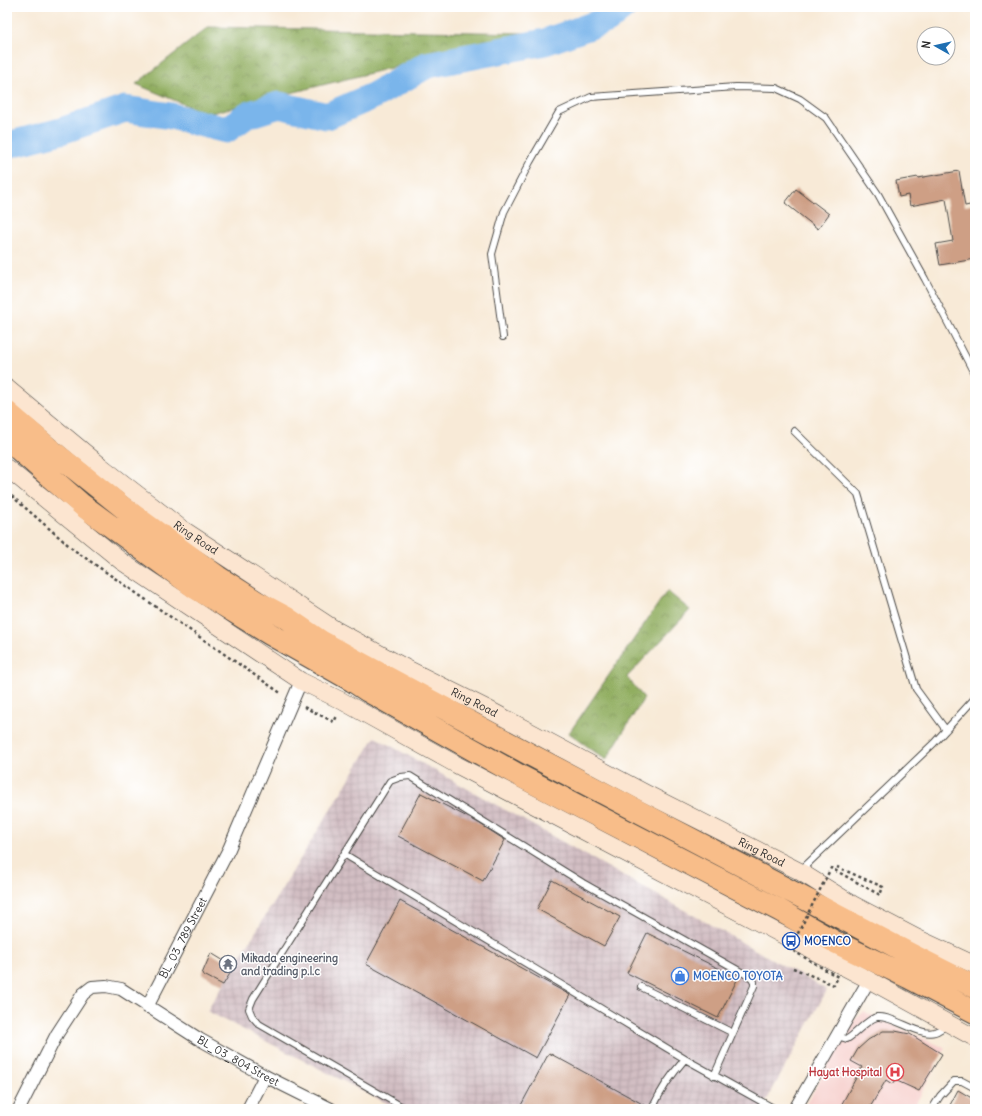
<svg xmlns="http://www.w3.org/2000/svg" width="982" height="1116" font-family="Delius,sans-serif">
  <style>
    .built { fill: #f7d0cd }
    .industrial { fill: url(#industrial-grid) }
    .forest { fill: url(#forest-crowns); stroke: #5e6c46 }
    .lines { fill: none; stroke-linecap: round; stroke-linejoin: round }
    .river { stroke: #7ab5eb; stroke-width: 27 }
    .building { fill: #ce9f85 }
    .lane-casing { stroke: #4a4845; stroke-width: 8 }
    .street-casing { stroke: #4a4845; stroke-width: 14 }
    .secondary-casing { stroke: #4a4845; stroke-width: 18 }
    .highway-casing { stroke: #4a4845; stroke-width: 24 }
    .path { stroke: #4a4845; stroke-width: 2.5; stroke-dasharray: 3 3; stroke-linecap: butt }
    .lane { stroke: #fff; stroke-width: 6 }
    .street { stroke: #fff; stroke-width: 12 }
    .secondary { stroke: #fce5d0; stroke-width: 17 }
    .highway { stroke: #f8bd89; stroke-width: 22 }
    .path-bridge { stroke: #4a4845; stroke-width: 2.5; stroke-dasharray: 3 3; stroke-linecap: butt }
    .labels { text-anchor: middle; stroke-width: 3; stroke-linejoin: round; paint-order: stroke }
    .street-label { font-size: 11px; fill: #2b2b2b; stroke: #fff }
    .transit-label { font-size: 11px; font-weight: bold; fill: #164399; stroke: #fff; text-anchor: start }
    .worship-label { font-size: 11px; font-weight: bold; fill: #5b616d; stroke: #fff; text-anchor: start }
    .shop-label { font-size: 11px; font-weight: bold; fill: #366cbe; stroke: #fff; text-anchor: start }
    .health-label { font-size: 11px; font-weight: bold; fill: #be3a42; stroke: #fff; text-anchor: end }
  </style>
  <defs>
    <pattern id="industrial-grid" width="8" height="8" patternUnits="userSpaceOnUse"><rect width="8" height="8" fill="#d2bec3"/><path d="M0 4h8M4 0v8" fill="none" stroke="#b4a3a8"/></pattern>
    <pattern id="forest-crowns" width="20" height="18" patternUnits="userSpaceOnUse"><rect width="20" height="18" fill="#91ae61"/><path d="M2 6a3 3 0 1 1 6 0M12 15a3 3 0 1 1 6 0" fill="none" stroke="#778e50"/></pattern>
  </defs>
  <rect width="100%" height="100%" fill="#fff"/>
  <filter id="ink" filterUnits="userSpaceOnUse"><feTurbulence type="fractalNoise" baseFrequency=".025" numOctaves="2"/><feDisplacementMap in="SourceGraphic" scale="8" xChannelSelector="R" yChannelSelector="G"/><feConvolveMatrix kernelMatrix="1 2 1 2 8 2 1 2 1" color-interpolation-filters="sRGB"/></filter>
  <filter id="wash" filterUnits="userSpaceOnUse"><feTurbulence type="fractalNoise" baseFrequency=".012" numOctaves="4" result="noise"/><feDisplacementMap in="SourceGraphic" scale="16" xChannelSelector="R" yChannelSelector="G"/><feGaussianBlur stdDeviation="0.9" result="paint"/><feColorMatrix in="noise" values="0 0 0 0 0 0 0 0 0 0 0 0 0 0 0 0 0 1.4 0 .05"/><feComposite in="paint" operator="in"/></filter>
  <g filter="url(#wash)">
    <rect width="100%" height="100%" fill="#f8ead7"/>
    <path class="built" d="M864,1012L945,1048L913,1109H804L831,1059L854,1020Z"/>
    <path class="industrial" d="M375,737L827,990L762,1109H398L207,1011Z"/>
    <path class="forest" d="M208,27L530,33L207,114L136,84Z
      M667,591L690,610L627,677L644,698L606,760L569,733Z"/>
    <g class="lines">
      <path class="river" d="M7,145L61,131L125,109L171,116L226,130L247,115L279,105L327,116L373,96L427,65L545,42L607,20L623,7"/>
    </g>
    <g id="blocks">
      <path class="building" d="M959,171L965,206L975,204V259L940,265L936,244L953,241L946,199L910,206L908,195L899,197L896,181L918,177V178Z
        M796,189L829,214L818,229L785,203Z
        M421,793L477,822L505,840L483,881L398,836Z
        M552,880L620,917L604,946L537,909Z
        M400,901L570,995L536,1058L366,964Z
        M647,933L738,978L718,1018L627,973Z
        M211,953L234,967L223,985L202,974Z
        M883,1031H895L910,1034L942,1054L919,1091L895,1080L892,1084L886,1080L869,1109H839L862,1067L851,1061L858,1049L868,1040Z
        M549,1053L648,1107V1109H519Z
        M958,1090L975,1100V1109H958L950,1105Z"/>
    </g>
  </g>
  <g filter="url(#ink)">
    <use href="#blocks" fill-opacity="0" stroke="#4a4845" stroke-width="1"/>
    <g class="lines">
      <defs>
        <path id="lane" d="M503,337L492,254L504,212L530,162L559,112L591,97L736,87L776,88L800,99L826,118L878,194L925,279L975,375
          M794,431L858,494L916,689L946,730
          M344,854L685,1059
          M801,870L934,743L975,698
          M641,987L733,1033
          M837,1036L847,1039C856,1034 867,1019 877,1017C895,1015 924,1041 939,1030C942,1029 944,1026 946,1023
          M406,1109L259,1024L252,1016L249,1009L253,999L390,781L401,777L410,776L583,883L752,978L754,982V986L714,1076
          M652,1109C661,1089 671,1075 685,1059L775,1109
          M932,1109L940,1096L954,1081H962L975,1088"/>
        <g id="street">
          <path id="s1" d="M147,1007L229,849L301,681"/>
          <path id="s2" d="M19,1109L57,1034L83,994L92,987L106,986L121,989L199,1039L265,1076L331,1109"/>
          <path d="M248,1109L265,1076"/>
          <path d="M795,1109L869,980"/>
        </g>
        <g id="secondary">
          <path id="s3" d="M7,388L101,466L181,528L336,630L404,667L484,707L645,793L799,871L852,904L917,938L975,965"/>
          <path d="M7,468L121,561L301,681L342,701L457,765L869,980L975,1038"/>
        </g>
        <path id="highway" d="M7,412L50,449L125,509L218,577L257,602L287,618L322,642L360,663L533,756L912,955L975,987
          M7,439L82,505L197,589L270,634L353,681L368,691L522,777L779,910L835,942L908,977L975,1012"/>
      </defs>
      <use href="#lane" class="lane-casing"/>
      <use href="#street" class="street-casing"/>
      <use href="#secondary" class="secondary-casing"/>
      <use href="#highway" class="highway-casing"/>
      <path class="path" d="M7,492L74,550L282,694
        M304,707L334,722L337,716"/>
      <use href="#lane" class="lane"/>
      <use href="#street" class="street"/>
      <use href="#secondary" class="secondary"/>
      <use href="#highway" class="highway"/>
      <path class="path-bridge" d="M793,968L834,985L838,977L790,949L831,868L880,895L883,887L837,867"/>
    </g>
  </g>
  <defs>
    <symbol id="bus-ring" viewBox="-11 -11 22 22"><circle r="9.5" fill="#fff" stroke="#1a4fb4" stroke-width="1.5"/><path d="M-5-6H5V4H4V6H2V4H-2V6H-4V4H-5ZM-3.5-4V0h7V-4ZM-3.5 1.2v1.5H-2V1.2ZM2 1.2v1.5H3.5V1.2Z" fill="#1a4fb4"/></symbol>
    <symbol id="temple-ring" viewBox="-11 -11 22 22"><circle r="9.5" fill="#fff" stroke="#6b7280" stroke-width="1.5"/><path d="M0-6L5-2H3V0L6.5 2.5H4V6H1.5V3h-3V6H-4V2.5H-6.5L-3 0V-2H-5Z" fill="#6b7280"/></symbol>
    <symbol id="shop-ring" viewBox="-11 -11 22 22"><circle r="9.5" fill="#fff" stroke="#3f7fe0" stroke-width="1.5"/><path d="M-5-2.5h2.3a2.7 3.5 0 0 1 5.4 0H5L5.5 6h-11ZM-1.5-2.5h3a1.5 2.3 0 0 0-3 0Z" fill="#3f7fe0"/></symbol>
    <symbol id="hospital-ring" viewBox="-11 -11 22 22"><circle r="9.5" fill="#fff" stroke="#e0444e" stroke-width="1.5"/><path d="M-5-5h3v3.5h4V-5h3V5h-3V1.5h-4V5h-3Z" fill="#e0444e"/></symbol>
  </defs>
  <g fill-rule="evenodd">
    <use href="#bus-ring" x="781" y="931" width="20" height="20"/>
    <use href="#temple-ring" x="218" y="954" width="20" height="20"/>
    <use href="#shop-ring" x="670" y="966" width="20" height="20"/>
    <use href="#hospital-ring" x="885" y="1062" width="20" height="20"/>
  </g>
  <g class="labels">
    <g class="street-label">
      <text dy="4" stroke="none"><textPath href="#s3" startOffset="241">Ring Road</textPath></text>
      <text dy="4" stroke="none"><textPath href="#s3" startOffset="565">Ring Road</textPath></text>
      <text dy="4" stroke="none"><textPath href="#s3" startOffset="889">Ring Road</textPath></text>
      <text dy="4" stroke="none"><textPath href="#s1" startOffset="78">BL_03_789 Street</textPath></text>
      <text dy="4" stroke="none"><textPath href="#s2" startOffset="310">BL_03_804 Street</textPath></text>
    </g>
    <g class="transit-label">
      <text x="804" y="945">MOENCO</text>
    </g>
    <g class="worship-label">
      <text x="241" y="962">Mikada engineering<tspan x="241" dy="13">and trading p.l.c</tspan></text>
    </g>
    <g class="shop-label">
      <text x="693" y="980">MOENCO TOYOTA</text>
    </g>
    <g class="health-label">
      <text x="882" y="1076">Hayat Hospital</text>
    </g>
  </g>
  <rect width="982" height="1116" fill="none" stroke="#fff" stroke-width="24"/>
  <g transform="translate(936 46) rotate(278)"><circle r="19" fill="#ffffff" stroke="#aaaaaa"/>
  <path d="M0-3L7 15L0 10L-7 15Z" fill="#1f6fb2"/>
  <text y="-6" font-size="11" font-weight="bold" text-anchor="middle" fill="#2b2b2b">N</text>
  </g>
</svg>
